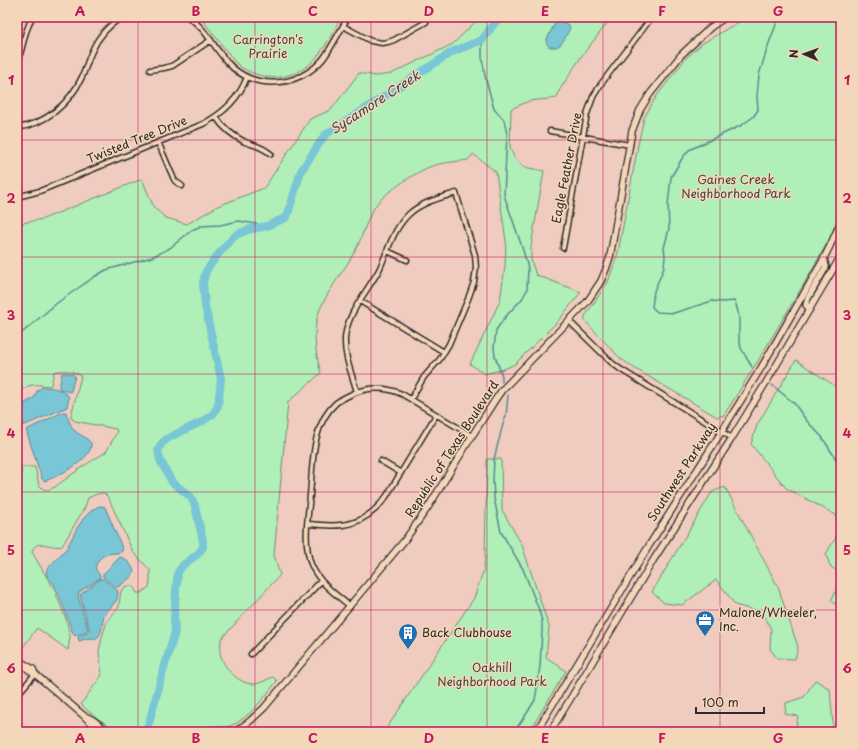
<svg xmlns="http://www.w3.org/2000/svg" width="858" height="749" font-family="'Playpen Sans',sans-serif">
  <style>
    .green { fill: #b0efb7; stroke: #6e8d71 }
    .water { fill: #78c6d6; stroke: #598892 }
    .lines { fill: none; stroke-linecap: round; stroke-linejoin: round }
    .stream { stroke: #598892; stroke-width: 1.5 }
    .river { stroke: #78c6d6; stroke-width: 8 }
    .street-casing { stroke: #2b2b2b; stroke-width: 7 }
    .secondary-casing { stroke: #2b2b2b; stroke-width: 8 }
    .street { stroke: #f4d7ba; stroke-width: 4 }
    .secondary { stroke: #f4d7ba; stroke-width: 5.5 }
    .grid { fill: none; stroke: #c2185b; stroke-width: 1; stroke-opacity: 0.55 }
    .labels { text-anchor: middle; stroke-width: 3; stroke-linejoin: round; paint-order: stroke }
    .park-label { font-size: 12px; fill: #3f4840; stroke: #f4d7ba }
    .street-label { font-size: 12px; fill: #2b2b2b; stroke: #f4d7ba }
    .poi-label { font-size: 12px; fill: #2b2b2b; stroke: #f4d7ba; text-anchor: start }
    .water-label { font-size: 13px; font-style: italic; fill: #3a4a4d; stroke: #f4d7ba }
    .neatline { fill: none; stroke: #c2185b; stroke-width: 1.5 }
    .grid-label { font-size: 13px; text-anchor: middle; font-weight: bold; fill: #c2185b }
  </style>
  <rect width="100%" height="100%" fill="#f0ccc0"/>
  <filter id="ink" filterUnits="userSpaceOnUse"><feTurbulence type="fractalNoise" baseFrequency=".025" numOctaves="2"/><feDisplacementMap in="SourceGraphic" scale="8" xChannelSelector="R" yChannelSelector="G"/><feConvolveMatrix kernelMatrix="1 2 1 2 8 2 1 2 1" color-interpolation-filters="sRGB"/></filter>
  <g filter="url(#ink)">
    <path class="green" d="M198,17H341C327,42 316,70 285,76C277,78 271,78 263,76C254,74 243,70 236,63C232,59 229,53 225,49C218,40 211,31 204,22Z
      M480,17H612L581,57L559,91L557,98L529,101L511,109L510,148L515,159L524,167L544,171L531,246V260L536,275L581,292L558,321L515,364L504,369L485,374L480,371L470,364L500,301L505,266L506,241L496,172L473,154L468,160C456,162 444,162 432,166C416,172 401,183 388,193C386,195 383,197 381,199C369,211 365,230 358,245C348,266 332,284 322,305C311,326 315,352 321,373L288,402L274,555L280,575L221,639C221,643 220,648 220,652C222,667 239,685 255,684C261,683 268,679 273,677L277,681C265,696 249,719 230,726C225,728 215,726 209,726L206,729V732H123C108,726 92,716 81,704L102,675L99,651L102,637L107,621L119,607L120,597L121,591L126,586H133L137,593H141L149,587L150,581V570L133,552L108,497L104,493L97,494L88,498L85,507L62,546C52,549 36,537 32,552L55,591L67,622L70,637L68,650L37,628L20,651L17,649V511L21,493V467H35L39,485L43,489L48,490L55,487L82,467L106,452L117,432L116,429L75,421L72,419L71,416L81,376C76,371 60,369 54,372L51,385L49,386C31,384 32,383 17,393V224L43,219L142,179L154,208L166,218L187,224L218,206L264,188L310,119L331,110L359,73L376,76L391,74L453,44Z
      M747,17H841V210L830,238L805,282L756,364L724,415L717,417L634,368L620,358L585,321V316L608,282L618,253L639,140L644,118L656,97L686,58L703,43Z
      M796,360L841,390V574L830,566L826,554L838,534L836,515L786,488L751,444L757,425Z
      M487,459H501L502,510L522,545L549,627L546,657L566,671L529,732H384L474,598L483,572L485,559Z
      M725,487L778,587L798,647L795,659L777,658L770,649L771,629L766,619L757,611L735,605L726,592L716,580L682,605L664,603L652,592L712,492Z
      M841,582V609L831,600Z
      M815,680L830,689L833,725L831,732H795L798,716L785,714L786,703L804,697Z"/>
    <path class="water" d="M556,21H558L569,25L570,28C566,35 562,49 552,47C548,47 547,45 546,41Z
      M62,373L73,374L75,376L71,391L70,392L60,389L59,387Z
      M42,387C52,387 64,389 69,397L67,407L23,426L17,410L18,407L34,398L37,391Z
      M63,412H66V413C68,418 71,427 75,431C81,436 85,436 91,443C93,460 58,476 45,481L42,479L26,430Z
      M99,506H102L105,507L123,550C119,555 111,552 105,555C100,557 94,565 96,570C97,572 99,574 100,576V578L79,592L78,596L88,630L86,632L75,636L73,634C67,618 62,600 54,585C51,580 44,576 47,569L67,548L77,528L84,518L92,510Z
      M120,557C126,558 133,566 134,572L131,577L118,587H116L103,577V574Z
      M100,579H103L117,590L118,593L117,600L104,615L101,632L98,637L94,639L89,638L79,641L78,637L90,632L80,595Z"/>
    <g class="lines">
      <path class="stream" d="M482,40V57L485,76L494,109L504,120L507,134L504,195L522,247L528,268L527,290L522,299L506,316L496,330L494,348L495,356L502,376V382
        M17,337L57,303L94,277L106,270L152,257L170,248L192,230L201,226L220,225L239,221L267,226
        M752,367L746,357L741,348L739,338V316L735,301L722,302L712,301L674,313L657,312L652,307L654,291L664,268L665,255L664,248L669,229L668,205L671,177L683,157L689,150L742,125L753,117L758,110L757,96L759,75L769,43L777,22L780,17
        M772,385L794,403L806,420L822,437L841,467
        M508,395L506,416L503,424L494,459L493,480L494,498L501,532L523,569L539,610L542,621V632L540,666L537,688L535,700L527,713L514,732"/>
      <path class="river" d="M145,732L149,723L162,675L175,632L174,620L176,591L178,572L183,565L198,554L203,547V541L195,506L191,497L172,482L160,460L158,450L162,443L170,437L203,421L213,414L218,406L221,379L205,306L203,283L206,271L216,257L227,244L236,235L247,230L267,226L287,217L301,171L325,135L452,52L482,40L499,17"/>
      <defs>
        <path id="street" d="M188,17C206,28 214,48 228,63C253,91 299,88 323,59C332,47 340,31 348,17
          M343,26L371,41L382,43L388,42L394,40L426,22
          M17,66L26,32L32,17
          M150,70L164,68L172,66L211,40
          M216,117C223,128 233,136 245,142C256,146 261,146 271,154
          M17,128C46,124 70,103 82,77C86,68 88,59 92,51C98,37 109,25 122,17
          M550,131L630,145
          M158,142L173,177L175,181L182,186
          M17,197L40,191L203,124C224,113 239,99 247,77
          M563,248L587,114L593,97L601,84L652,17
          M387,251L407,260
          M360,301L444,352
          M569,321L612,363L620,369L732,438
          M357,392C352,374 344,357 345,338C347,313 367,292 379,270C388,251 393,229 409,214C422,202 440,198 456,193L475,255L476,268L474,282L468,299L449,344L440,359L424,377L411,399
          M381,461L401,473
          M308,524C342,527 363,528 386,497L436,415
          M350,606C335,594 318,582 311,564C303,542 308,517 310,495C313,465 311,425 336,403C341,399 346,397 352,394C368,387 386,387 402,394L472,436
          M251,654L321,581
          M17,695L35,674"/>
        <path id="secondary" d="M810,309L806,305L808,298L826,267L824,258
          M35,674L33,669L21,662C26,668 29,671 35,674L83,715
          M106,730L93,720L83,715L94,726L109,732
          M235,732L250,721L264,708L404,541L427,509L472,436L495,400L502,390L587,302L601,281L606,269L610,257L632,131L640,110L650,94L681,55L711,27L726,17
          M536,732L650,544L722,431L761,368L822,262L830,246L841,221
          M550,732L569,701L654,559L732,438L770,376L841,256"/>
      </defs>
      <use href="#street" class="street-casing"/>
      <use href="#secondary" class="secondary-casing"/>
      <use href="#street" class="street"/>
      <use href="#secondary" class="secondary"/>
    </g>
  </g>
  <path class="grid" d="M138,17V732M255,17V732M371,17V732M487,17V732M603,17V732M720,17V732M17,140H841M17,257H841M17,374H841M17,492H841M17,610H841"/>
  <defs>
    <symbol id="office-pin" viewBox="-11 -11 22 30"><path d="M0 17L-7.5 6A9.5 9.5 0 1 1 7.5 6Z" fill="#1f6fb2" stroke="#f4d7ba"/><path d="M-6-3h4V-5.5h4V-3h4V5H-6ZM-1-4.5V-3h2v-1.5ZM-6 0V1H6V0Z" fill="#fff"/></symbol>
    <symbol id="building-pin" viewBox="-11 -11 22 30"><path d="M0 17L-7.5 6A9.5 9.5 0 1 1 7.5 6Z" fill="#1f6fb2" stroke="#f4d7ba"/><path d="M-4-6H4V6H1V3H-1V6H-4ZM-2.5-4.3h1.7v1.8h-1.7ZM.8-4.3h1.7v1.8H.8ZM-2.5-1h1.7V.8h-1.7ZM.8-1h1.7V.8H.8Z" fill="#fff"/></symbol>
  </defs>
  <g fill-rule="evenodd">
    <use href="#office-pin" x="694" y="609" width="22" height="30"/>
    <use href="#building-pin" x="397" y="622" width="22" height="30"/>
  </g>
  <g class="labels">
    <g class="park-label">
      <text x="268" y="44">Carrington's<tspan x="268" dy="14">Prairie</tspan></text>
      <text x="736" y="184">Gaines Creek<tspan x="736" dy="14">Neighborhood Park</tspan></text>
      <text x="492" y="672">Oakhill<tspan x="492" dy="14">Neighborhood Park</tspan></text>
    </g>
    <g class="street-label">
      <text transform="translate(137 140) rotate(-22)" y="4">Twisted Tree Drive</text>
      <text transform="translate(567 168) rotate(-79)" y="4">Eagle Feather Drive</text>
      <text transform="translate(452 449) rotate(-57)" y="4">Republic of Texas Boulevard</text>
      <text transform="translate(682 472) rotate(-57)" y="4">Southwest Parkway</text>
    </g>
    <g class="poi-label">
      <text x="719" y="617">Malone/Wheeler,<tspan x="719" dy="14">Inc.</tspan></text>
      <text x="422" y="637">Back Clubhouse</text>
    </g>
    <g class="water-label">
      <text transform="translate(375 102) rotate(-33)" y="5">Sycamore Creek</text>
    </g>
  </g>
  <rect width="858" height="749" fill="none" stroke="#f4d7ba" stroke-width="44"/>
  <g transform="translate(804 54) rotate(272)" stroke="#f4d7ba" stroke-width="3" paint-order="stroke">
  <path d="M0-3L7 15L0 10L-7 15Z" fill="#2b2b2b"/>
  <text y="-6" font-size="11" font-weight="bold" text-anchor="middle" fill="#2b2b2b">N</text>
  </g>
  <path d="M696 707v6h68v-6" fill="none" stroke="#2b2b2b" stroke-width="2"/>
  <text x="702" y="707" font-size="12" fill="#2b2b2b" stroke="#f4d7ba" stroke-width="3" paint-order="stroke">100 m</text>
  <rect x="22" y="22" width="814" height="705" class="neatline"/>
  <g class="grid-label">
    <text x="80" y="16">A</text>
    <text x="196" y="16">B</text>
    <text x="313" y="16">C</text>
    <text x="429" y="16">D</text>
    <text x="545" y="16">E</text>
    <text x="662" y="16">F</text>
    <text x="778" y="16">G</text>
    <text x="11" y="85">1</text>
    <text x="847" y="85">1</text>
    <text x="11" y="203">2</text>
    <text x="847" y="203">2</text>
    <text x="11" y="320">3</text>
    <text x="847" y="320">3</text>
    <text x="11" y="438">4</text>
    <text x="847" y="438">4</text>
    <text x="11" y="555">5</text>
    <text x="847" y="555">5</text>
    <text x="11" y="673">6</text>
    <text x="847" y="673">6</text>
    <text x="80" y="743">A</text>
    <text x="196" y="743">B</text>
    <text x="313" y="743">C</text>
    <text x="429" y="743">D</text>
    <text x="545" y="743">E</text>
    <text x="662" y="743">F</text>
    <text x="778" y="743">G</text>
  </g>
</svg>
